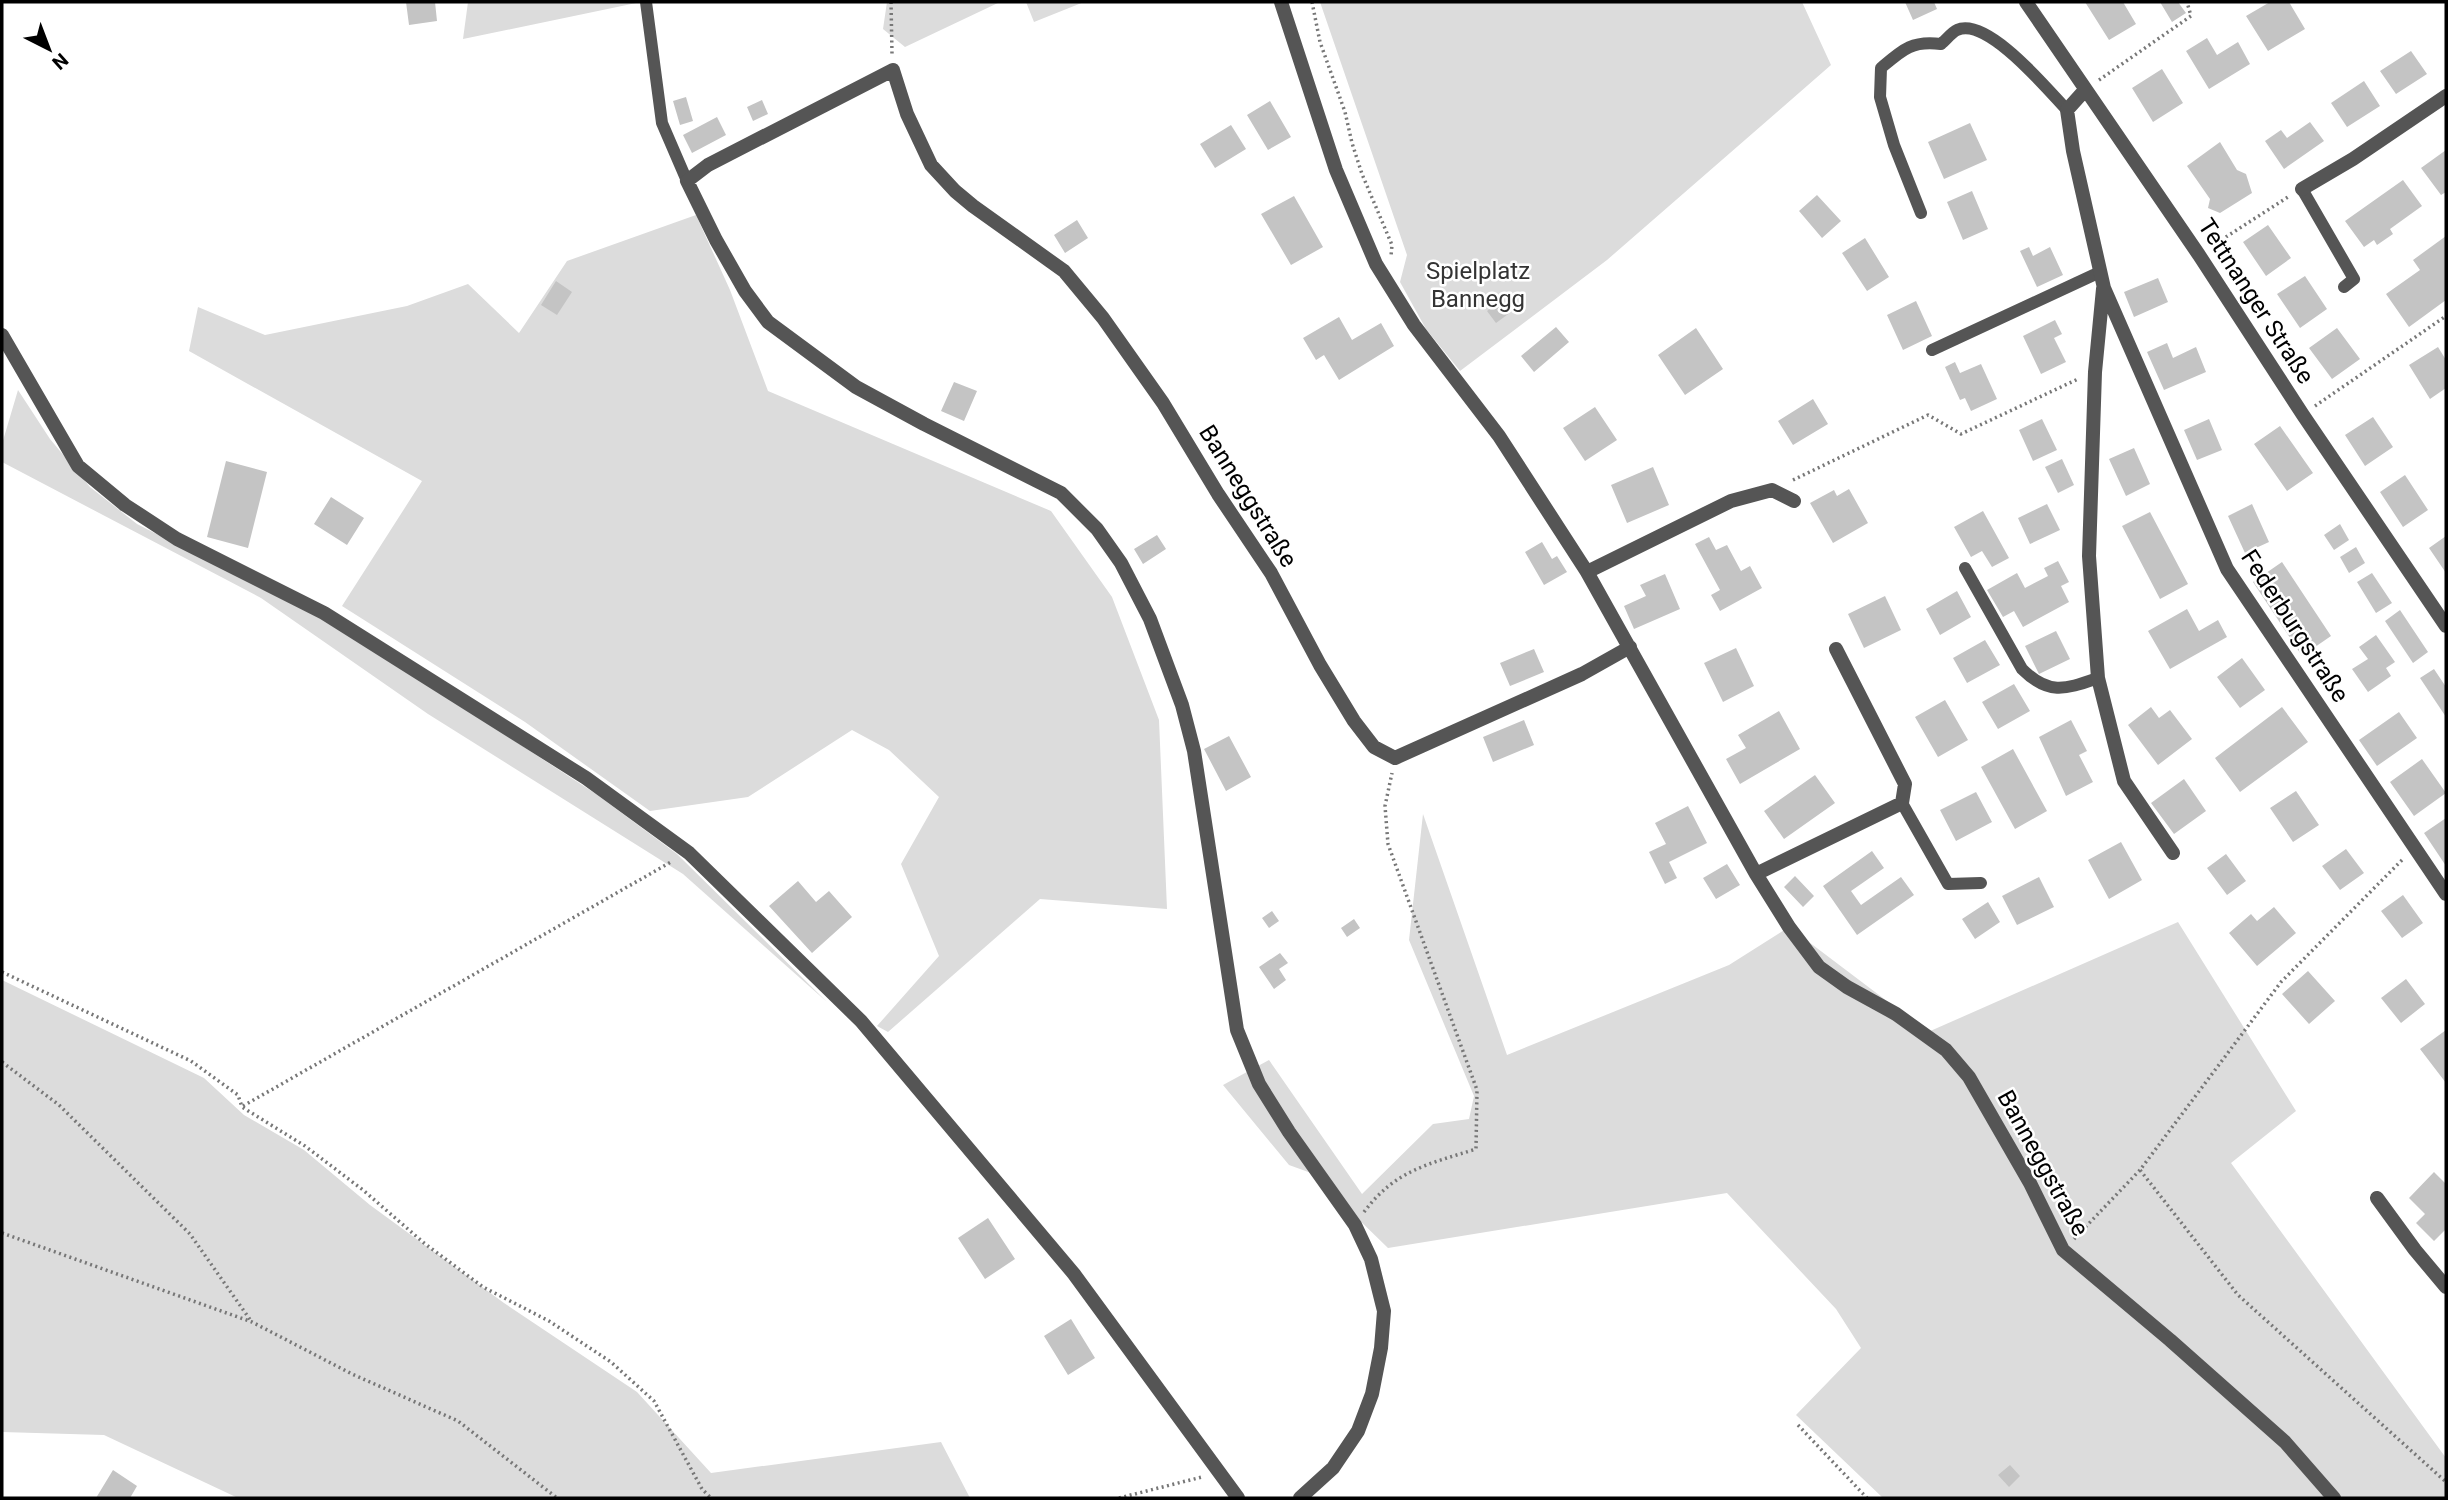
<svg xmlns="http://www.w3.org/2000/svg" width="2448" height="1500" font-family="Roboto,sans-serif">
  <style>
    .green { fill: #dcdcdc }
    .building { fill: #c4c4c4 }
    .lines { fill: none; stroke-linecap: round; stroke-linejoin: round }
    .path { stroke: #777; stroke-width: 3.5; stroke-dasharray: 2 3.5; stroke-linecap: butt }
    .service { stroke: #555; stroke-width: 12 }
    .minor { stroke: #555; stroke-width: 14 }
    .labels { text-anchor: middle; stroke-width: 5; stroke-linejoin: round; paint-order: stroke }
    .park-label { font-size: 24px; fill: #333; stroke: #fff }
    .street-label { font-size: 24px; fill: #000; stroke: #fff }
  </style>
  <rect width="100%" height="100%" fill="#fff"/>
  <path class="green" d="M468,2H641L463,39Z
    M887,2H1000L905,47L883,29Z
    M1026,2H1084L1034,22Z
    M1320,2H1802L1831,65L1607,260L1460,371L1426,329L1400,282L1407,255Z
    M696,215L730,290L768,391L1051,511L1112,597L1159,720L1167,909L1040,899L888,1032L877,1026L939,956L901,864L939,797L889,750L852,730L748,797L650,811L525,722L342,606L422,481L189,351L198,307L265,335L407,306L468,284L519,333L567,261Z
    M18,390L50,439L90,487L137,524L338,626L596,794L677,854L827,1002L683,874L428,714L261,598L2,462V444Z
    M1423,814L1507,1055L1729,965L1789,927L1928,1032L2178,922L2296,1111L2231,1163L2446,1458V1498H1883L1796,1415L1861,1348L1836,1309L1727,1193L1388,1248L1311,1173L1289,1165L1223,1085L1269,1060L1362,1194L1433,1124L1469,1119L1474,1096L1409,940Z
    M2,980L204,1078L244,1115L304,1150L370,1205L504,1303L637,1392L711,1473L941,1442L970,1498H238L104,1435L2,1432Z"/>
  <path class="building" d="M406,2H435L437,21L409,25Z
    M1905,2H1934L1937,9L1913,20Z
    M2085,2H2123L2136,24L2109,40Z
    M2160,2H2178L2186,13L2172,22Z
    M2270,2H2289L2305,29L2268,51L2246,16Z
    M2207,38L2217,55L2238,42L2250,64L2209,89L2186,51Z
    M2411,51L2427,74L2396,94L2380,71Z
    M2162,69L2183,103L2153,122L2132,88Z
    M2364,81L2380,106L2347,127L2331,103Z
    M686,97L693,121L680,125L673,101Z
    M762,100L768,114L753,121L747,107Z
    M1270,101L1291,137L1268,150L1247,115Z
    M717,117L726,135L692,153L683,135Z
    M2310,122L2324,141L2284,169L2265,141L2281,130L2287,138Z
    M1970,123L1987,160L1944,179L1928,142Z
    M1231,125L1246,149L1215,168L1200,144Z
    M2220,142L2237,170L2246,174L2252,193L2220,213L2208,208L2210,199L2187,166Z
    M2446,150V192L2441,195L2421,168Z
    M2403,180L2422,206L2390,229L2393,234L2377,245L2374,240L2364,247L2345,221Z
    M1972,191L1988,229L1963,240L1947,202Z
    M1817,195L1841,221L1822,238L1799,211Z
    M1294,196L1323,247L1291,265L1261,214Z
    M1077,220L1088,238L1065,253L1054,235Z
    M2268,225L2291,258L2266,276L2243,242Z
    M2446,236V300L2409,327L2386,294L2420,270L2413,260Z
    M1865,238L1889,277L1867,291L1842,253Z
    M2029,247L2033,256L2050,247L2063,275L2037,287L2020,251Z
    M2305,276L2327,309L2300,328L2277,294Z
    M2158,278L2168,302L2134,317L2124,292Z
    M556,281L572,292L557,315L541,305Z
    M1501,299L1511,312L1496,323L1487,311Z
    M1916,301L1932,336L1903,350L1887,315Z
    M1339,317L1352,340L1381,323L1394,346L1339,380L1324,355L1316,360L1303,338Z
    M2055,320L2062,334L2054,338L2066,362L2041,374L2023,336Z
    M1556,327L1569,342L1534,372L1521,356Z
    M1696,328L1723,369L1685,395L1658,355Z
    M2337,328L2360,359L2332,379L2309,348Z
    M2167,343L2173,358L2196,347L2206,372L2164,390L2147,352Z
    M2438,347L2446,360V388L2430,399L2409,365Z
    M1955,362L1960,373L1981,364L1997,399L1971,411L1965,398L1960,400L1945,367Z
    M954,382L977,391L964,421L941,411Z
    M1813,399L1828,424L1793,445L1778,421Z
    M1595,407L1617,440L1585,461L1563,428Z
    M2373,417L2393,447L2365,466L2345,435Z
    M2042,419L2057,450L2033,461L2019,430Z
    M2209,419L2222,450L2197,460L2184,430Z
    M2280,426L2313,473L2287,491L2254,444Z
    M2134,448L2150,484L2126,496L2109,459Z
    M2062,459L2074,485L2058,493L2045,467Z
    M226,461L267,472L248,548L207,537Z
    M1653,467L1669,505L1627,523L1611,485Z
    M2405,475L2428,510L2403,527L2380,492Z
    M1849,489L1868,523L1833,543L1810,503L1834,490L1837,496Z
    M331,497L364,518L347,545L314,524Z
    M2047,504L2060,530L2030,544L2018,518Z
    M2252,504L2269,542L2245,553L2228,516Z
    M1983,511L2009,558L1992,567L1982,551L1971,557L1954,527Z
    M2150,512L2188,584L2160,599L2122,526Z
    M2340,524L2349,540L2334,550L2324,535Z
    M1157,535L1166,549L1143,564L1134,549Z
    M2446,536V573L2429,548Z
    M1709,537L1716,550L1727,545L1741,571L1750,566L1762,588L1720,611L1711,595L1720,590L1695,544Z
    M1542,542L1552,559L1557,556L1567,572L1544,585L1525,552Z
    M2356,547L2365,563L2349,573L2340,557Z
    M2058,561L2069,582L2061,586L2069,602L2023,627L2014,611L2003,617L1987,590L2017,573L2025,588L2048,576L2044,568Z
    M2282,562L2331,636L2302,656L2253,582Z
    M2372,573L2392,603L2376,613L2357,582Z
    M1665,574L1680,609L1634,629L1624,606L1646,596L1640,585Z
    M1957,591L1971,617L1940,635L1926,609Z
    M1885,596L1901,630L1864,648L1848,614Z
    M2187,609L2199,631L2218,620L2227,637L2170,669L2148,631Z
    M2400,610L2428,652L2413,663L2385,621Z
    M2056,631L2070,659L2039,674L2025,646Z
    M2376,635L2395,662L2386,668L2391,676L2368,692L2352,669L2368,659L2359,647Z
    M1985,640L2000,665L1967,683L1953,658Z
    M1736,648L1754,686L1723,702L1704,663Z
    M1534,649L1544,672L1510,686L1500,663Z
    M2242,658L2265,690L2240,708L2217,677Z
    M2434,669L2446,687V717L2420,678Z
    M2014,684L2030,711L1998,729L1982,702Z
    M1945,700L1968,740L1938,757L1915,717Z
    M2151,707L2159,718L2170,710L2192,739L2158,765L2128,725Z
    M2282,707L2308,742L2240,792L2215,758Z
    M1779,711L1800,749L1740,784L1726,759L1746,748L1738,735Z
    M2399,712L2417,738L2377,766L2359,740Z
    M1524,720L1534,745L1493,762L1483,737Z
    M2071,720L2087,751L2079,755L2093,782L2066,796L2039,737Z
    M1229,736L1251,777L1226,791L1204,749Z
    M2013,749L2047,811L2015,829L1981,767Z
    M2422,759L2446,793L2414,816L2390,782Z
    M1815,775L1835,803L1784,839L1764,811Z
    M2184,779L2206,811L2174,834L2151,803Z
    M2296,791L2319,825L2293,842L2270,808Z
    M1976,792L1992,822L1956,841L1940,810Z
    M1688,806L1707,843L1669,862L1677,878L1665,884L1649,852L1666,844L1655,823Z
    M2446,818V866L2424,833Z
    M2121,842L2142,880L2109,899L2088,860Z
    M2346,849L2364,873L2340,890L2322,866Z
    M1872,851L1884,868L1851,891L1861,905L1901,877L1914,895L1857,935L1823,886Z
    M2226,854L2246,881L2227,895L2207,868Z
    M1727,864L1740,885L1716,899L1703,878Z
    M1795,876L1814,896L1803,907L1784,887Z
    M2039,877L2054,907L2017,925L2002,896Z
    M798,881L816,902L829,891L852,917L812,953L769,906Z
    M2403,895L2423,923L2402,938L2381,911Z
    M1988,902L2000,922L1975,939L1962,919Z
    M2274,907L2296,933L2257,966L2229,933L2251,914L2257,921Z
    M1272,911L1279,921L1269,928L1262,918Z
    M1354,919L1360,928L1347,937L1341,928Z
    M1280,953L1288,963L1279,969L1286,980L1274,989L1259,967Z
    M2308,971L2335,1001L2309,1024L2282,994Z
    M2406,979L2425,1004L2401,1023L2381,998Z
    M2446,1030V1083L2420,1049Z
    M2434,1172L2446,1184V1229L2434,1241L2416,1223L2425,1214L2409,1198Z
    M988,1218L1015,1259L985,1279L958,1238Z
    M1071,1319L1095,1358L1068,1375L1044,1336Z
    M2010,1465L2020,1476L2009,1487L1998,1475Z
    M113,1470L137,1486L130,1498H96Z"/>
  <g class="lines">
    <path class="path" d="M891,2L892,54
      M1312,2L1320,42L1345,112L1352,143L1362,174L1392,245L1391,256
      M2099,80L2191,16L2187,2
      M2212,246L2288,197
      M2315,406L2446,316
      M1793,480L1928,415L1961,434L2078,379
      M2402,860L2281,982L2140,1170L2238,1295L2446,1482
      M2,972L191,1061L238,1095L242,1107L305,1146L363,1190L424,1243L483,1287L549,1321L611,1362L654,1401L702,1489L711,1498
      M2,1062L59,1105L190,1234L251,1321
      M243,1106L671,862
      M1364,1212C1395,1170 1429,1164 1476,1149L1477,1090L1388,844L1385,806L1392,773
      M2,1233L252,1322L352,1374L458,1421L557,1498
      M2074,1239L2140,1170
      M1798,1425L1867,1498
      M1119,1498L1202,1477"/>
    <path class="service" d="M646,2L662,123L687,181
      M2302,189L2354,279L2344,287
      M1921,213L1894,145L1880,97L1881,68C1902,50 1912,40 1941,44C1946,40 1952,32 1957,30C1987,16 2048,90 2067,110
      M1932,350L2100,272
      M1965,568L2022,669C2049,696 2066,689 2098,678
      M1902,803L1948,884L1981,883"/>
    <path class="minor" d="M1281,2L1336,170L1376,264L1414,325L1499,436L1587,572L1756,874L1789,927L1819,967L1847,987L1896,1014L1946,1050L1969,1077L2030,1183L2063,1250L2170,1340L2285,1442L2334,1498
      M2026,2L2199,255L2303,415L2446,626
      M2085,90L2067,110L2073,151L2104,288L2227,569L2446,894
      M2302,189L2353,159L2446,96
      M2103,289L2095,372L2089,556L2098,678L2124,781L2173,853
      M2,335L78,466L125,505L177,539L324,613L586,778L689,853L861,1021L1074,1274L1238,1498
      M1587,572L1731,501L1772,490L1794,501
      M1756,874L1902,803L1905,784L1836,649
      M2377,1198L2415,1250L2446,1287
      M1300,1498L1333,1468L1358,1431L1372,1394L1381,1348L1384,1311L1371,1259L1355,1225L1289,1132L1259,1084L1237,1030L1194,751L1182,705L1150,619L1121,563L1097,529L1061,493L924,424L856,387L768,322L745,291L716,240L687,181L708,165L893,70L907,114L931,165L955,191L973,206L1064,271L1103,318L1163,403L1218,494L1271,573L1320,665L1354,721L1374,747L1395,758L1582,674L1630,647"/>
  </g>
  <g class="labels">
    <g class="park-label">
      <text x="1478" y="279">Spielplatz<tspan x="1478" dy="28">Bannegg</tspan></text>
    </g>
    <g class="street-label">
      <text transform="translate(2256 301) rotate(57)" y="8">Tettnanger Straße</text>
      <text transform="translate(1248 496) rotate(58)" y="8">Banneggstraße</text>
      <text transform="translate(2295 626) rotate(57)" y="8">Federburgstraße</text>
      <text transform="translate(2043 1163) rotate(61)" y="8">Banneggstraße</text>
    </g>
  </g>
  <rect width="2448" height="1500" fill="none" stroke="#000000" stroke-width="7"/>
  <g transform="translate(49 49) rotate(138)" stroke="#ffffff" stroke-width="5" paint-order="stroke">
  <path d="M0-5L12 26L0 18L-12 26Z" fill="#000000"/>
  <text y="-10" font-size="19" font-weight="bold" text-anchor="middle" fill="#000000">N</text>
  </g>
</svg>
